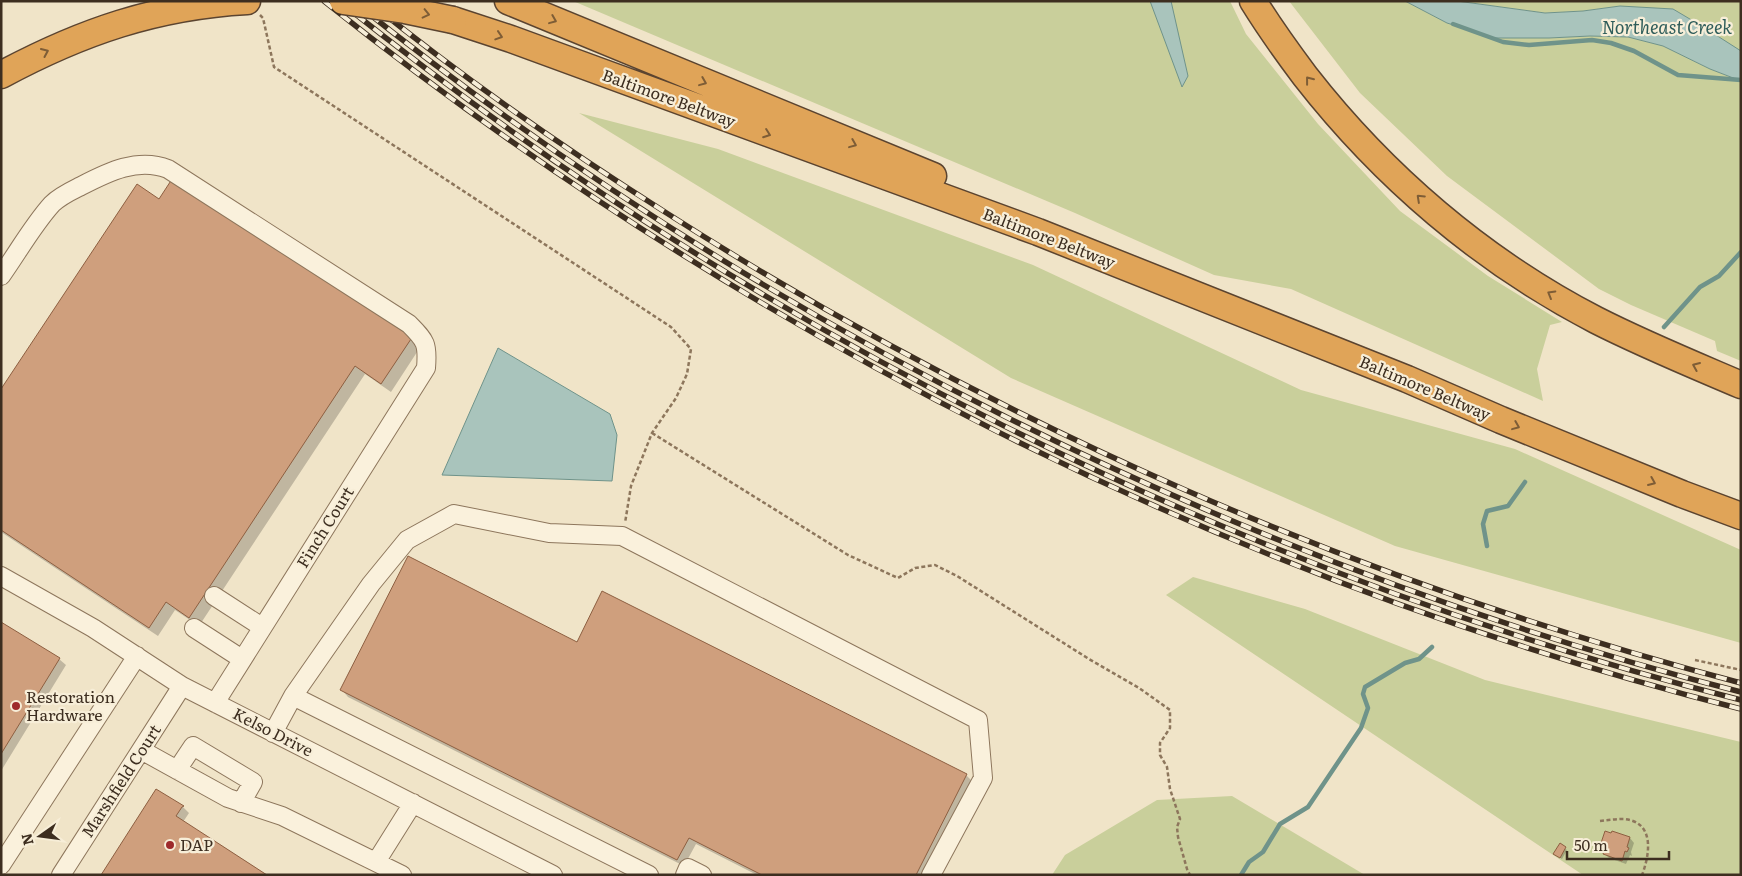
<svg xmlns="http://www.w3.org/2000/svg" width="1742" height="876" font-family="Literata,serif">
  <style>
    .green { fill: #c9cf9b }
    .water { fill: #a9c4bc; stroke: #6f938a }
    .shadow { fill: #0003 }
    .lines { fill: none; stroke-linecap: round; stroke-linejoin: round }
    .stream { stroke: #6f938a; stroke-width: 4.5 }
    .building { fill: #cf9f7d; stroke: #8d5f41 }
    .minor-casing { stroke: #8d765c; stroke-width: 20 }
    .highway-casing { stroke: #5b4430; stroke-width: 29 }
    .path { stroke: #8d765c; stroke-width: 2.5; stroke-dasharray: 4 2.5; stroke-linecap: butt }
    .minor { stroke: #faf1dc; stroke-width: 18 }
    .highway { stroke: #e0a458; stroke-width: 26 }
    .rail-casing { stroke: #3d2e20; stroke-width: 5.5 }
    .rail { stroke: #f7eed8; stroke-width: 4; stroke-dasharray: 11; stroke-linecap: butt }
    .highway-bridge-casing { stroke: #5b4430; stroke-width: 29; stroke-linecap: butt }
    .highway-bridge { stroke: #e0a458; stroke-width: 26 }
    .oneway { stroke: #7e5d36 }
    .poi-dot { fill: #9e2a2b; stroke: #f7eed8; stroke-width: 2 }
    .labels { text-anchor: middle; stroke-width: 4.5; stroke-linejoin: round; paint-order: stroke }
    .street-label { font-size: 16px; fill: #3d2e20; stroke: #f7eed8 }
    .poi-label { font-size: 16px; fill: #3d2e20; stroke: #f7eed8; text-anchor: start }
    .water-label { font-size: 18px; font-style: italic; fill: #2f5d5a; stroke: #f7eed8 }
  </style>
  <rect width="100%" height="100%" fill="#f0e4c8"/>
  <path class="green" d="M573,1H1230L1246,34L1318,124L1400,211L1488,276L1562,322L1550,325L1537,369L1543,401L1291,289L1214,275L1075,213Z
    M1289,1H1405L1447,23L1549,38L1590,36L1628,37L1663,46L1710,69L1741,81V361L1717,351L1715,341L1631,305L1599,289L1447,176L1360,93Z
    M1457,1H1741V51L1620,6L1583,11L1545,13Z
    M579,113L718,149L1033,265L1301,390L1515,449L1741,550V643L1395,546L1011,378Z
    M1193,577L1305,609L1485,680L1741,742V875H1583L1166,595Z
    M1232,796L1365,875H1052L1065,855L1157,800Z"/>
  <path class="water" d="M1150,1H1171L1188,76L1182,87Z
    M1405,1H1457L1545,13L1583,11L1620,6L1673,9L1705,28L1741,51V81L1710,69L1663,46L1628,37L1590,36L1549,38H1494L1447,23Z
    M498,348L610,414L617,435L612,481L442,475Z"/>
  <path class="shadow" d="M159,201L412,337L421,346L391,392L365,374L199,626L175,610L158,636L1,532V391Z
    M1,623L59,659L66,665L1,771Z
    M577,643L966,775L973,782L926,875H757L696,844L684,866L348,697L342,690Z
    M182,806L189,813L183,822L102,875Z
    M1612,832L1630,838L1634,843L1631,852L1632,856L1630,855L1626,864L1609,858L1605,854L1607,847L1602,842Z
    M1560,845L1567,850L1562,859L1557,856Z"/>
  <g class="lines">
    <path class="stream" d="M1453,24L1503,42L1529,45L1592,40L1611,43L1634,51L1678,75L1741,80
      M1664,327L1700,287L1719,276L1741,252
      M1487,546L1483,524L1487,511L1508,506L1525,482
      M1241,875L1249,862L1263,852L1280,824L1308,807L1361,728L1368,708L1363,694L1365,687L1405,663L1419,659L1432,647"/>
  </g>
  <path class="building" d="M174,176L413,336L381,384L355,366L189,618L166,602L149,628L1,530V389L137,184L159,199Z
    M408,556L577,642L602,591L967,774L916,875H762L689,838L677,860L340,690Z
    M1,622L60,658L1,754Z
    M156,789L184,806L182,807L176,816L267,875H101Z
    M1605,831L1611,833L1612,831L1630,837L1627,847L1629,848L1627,852L1625,851L1622,861L1603,854L1606,845L1601,843Z
    M1560,843L1566,847L1560,858L1553,854Z"/>
  <g class="lines">
    <defs>
      <path id="minor" d="M1,276C18,252 33,225 52,204C60,196 71,191 81,186C108,172 138,157 168,169L409,324C426,341 428,344 426,368L215,703
        M1,576L93,628L182,686L553,875
        M214,596L262,627
        M194,628L242,659
        M293,696L649,875
        M273,733L293,696L371,584L407,540L454,514L549,533L622,536L978,720L983,778L931,875
        M141,750L228,798L282,816L402,875
        M177,770L193,746L253,782L241,803
        M376,862L413,803
        M1,865L137,656
        M61,875L182,686
        M685,875L688,868L702,875"/>
      <path id="highway" d="M508,1L933,176
        M1253,1C1269,27 1287,52 1305,76C1383,176 1482,261 1596,320C1643,344 1692,364 1741,385
        M453,20L511,39L1038,232L1407,379L1501,420L1682,494L1741,516
        M1,75C81,32 156,6 247,1"/>
    </defs>
    <use href="#minor" class="minor-casing"/>
    <use href="#highway" class="highway-casing"/>
    <path class="path" d="M260,15L263,18L274,67L671,327L691,349L687,374L676,398L652,433L631,486L625,523
      M652,433L848,555L898,578L915,568L935,565L957,576L1089,659L1139,688L1170,710V728L1160,743V755L1167,767L1170,789L1180,819L1177,827L1178,837L1187,869L1190,875
      M1695,660L1741,670
      M1600,821C1608,820 1616,819 1624,819C1655,822 1650,854 1642,875"/>
    <use href="#minor" class="minor"/>
    <use href="#highway" class="highway"/>
    <defs>
      <path id="rail" d="M324,1C741,333 1224,578 1741,709
        M339,1C749,329 1231,571 1741,700
        M353,1C754,322 1243,565 1741,692
        M368,1C462,77 562,147 665,212C996,424 1360,583 1741,683"/>
    </defs>
    <use href="#rail" class="rail-casing"/>
    <use href="#rail" class="rail"/>
    <defs>
      <path id="highway-bridge" d="M343,1L405,10L453,20"/>
    </defs>
    <use href="#highway-bridge" class="highway-bridge-casing"/>
    <use href="#highway-bridge" class="highway-bridge"/>
  </g>
  <defs><path id="oneway-chevron" d="M-2-3.5L2.5 0L-2 3.5" fill="none" stroke-width="1.6" stroke-linecap="round" stroke-linejoin="round" transform="scale(1.25)"/></defs>
  <g class="oneway">
    <use href="#oneway-chevron" transform="translate(426 14) rotate(13)"/>
    <use href="#oneway-chevron" transform="translate(553 20) rotate(22)"/>
    <use href="#oneway-chevron" transform="translate(499 36) rotate(18)"/>
    <use href="#oneway-chevron" transform="translate(45 52) rotate(-24)"/>
    <use href="#oneway-chevron" transform="translate(1309 80) rotate(-128)"/>
    <use href="#oneway-chevron" transform="translate(703 82) rotate(22)"/>
    <use href="#oneway-chevron" transform="translate(767 134) rotate(20)"/>
    <use href="#oneway-chevron" transform="translate(853 144) rotate(22)"/>
    <use href="#oneway-chevron" transform="translate(1420 198) rotate(-137)"/>
    <use href="#oneway-chevron" transform="translate(1551 294) rotate(-150)"/>
    <use href="#oneway-chevron" transform="translate(1696 366) rotate(-157)"/>
    <use href="#oneway-chevron" transform="translate(1516 426) rotate(22)"/>
    <use href="#oneway-chevron" transform="translate(1652 482) rotate(23)"/>
  </g>
  <g class="poi-dot">
    <circle cx="16" cy="706" r="5"/>
    <circle cx="170" cy="845" r="5"/>
  </g>
  <g class="labels">
    <g class="street-label">
      <text transform="translate(669 98) rotate(20)" y="6">Baltimore Beltway</text>
      <text transform="translate(1049 238) rotate(21)" y="6">Baltimore Beltway</text>
      <text transform="translate(1425 388) rotate(23)" y="6">Baltimore Beltway</text>
      <text transform="translate(325 527) rotate(-58)" y="6">Finch Court</text>
      <text transform="translate(273 732) rotate(27)" y="6">Kelso Drive</text>
      <text transform="translate(121 781) rotate(-57)" y="6">Marshfield Court</text>
    </g>
    <g class="poi-label">
      <text x="26" y="703">Restoration<tspan x="26" dy="18">Hardware</tspan></text>
      <text x="180" y="851">DAP</text>
    </g>
    <g class="water-label">
      <text x="1667" y="34">Northeast Creek</text>
    </g>
  </g>
  <rect width="1742" height="876" fill="none" stroke="#3d2e20" stroke-width="5"/>
  <g transform="translate(40 836) rotate(256)" stroke="#f7eed8" stroke-width="4" paint-order="stroke">
  <path d="M0-4L9 19L0 12L-9 19Z" fill="#3d2e20"/>
  <text y="-8" font-size="14" font-weight="bold" text-anchor="middle" fill="#3d2e20">N</text>
  </g>
  <path d="M1567 851v8h102v-8" fill="none" stroke="#3d2e20" stroke-width="2.5"/>
  <text x="1574" y="851" font-size="15" fill="#3d2e20" stroke="#f7eed8" stroke-width="4" paint-order="stroke">50 m</text>
</svg>
